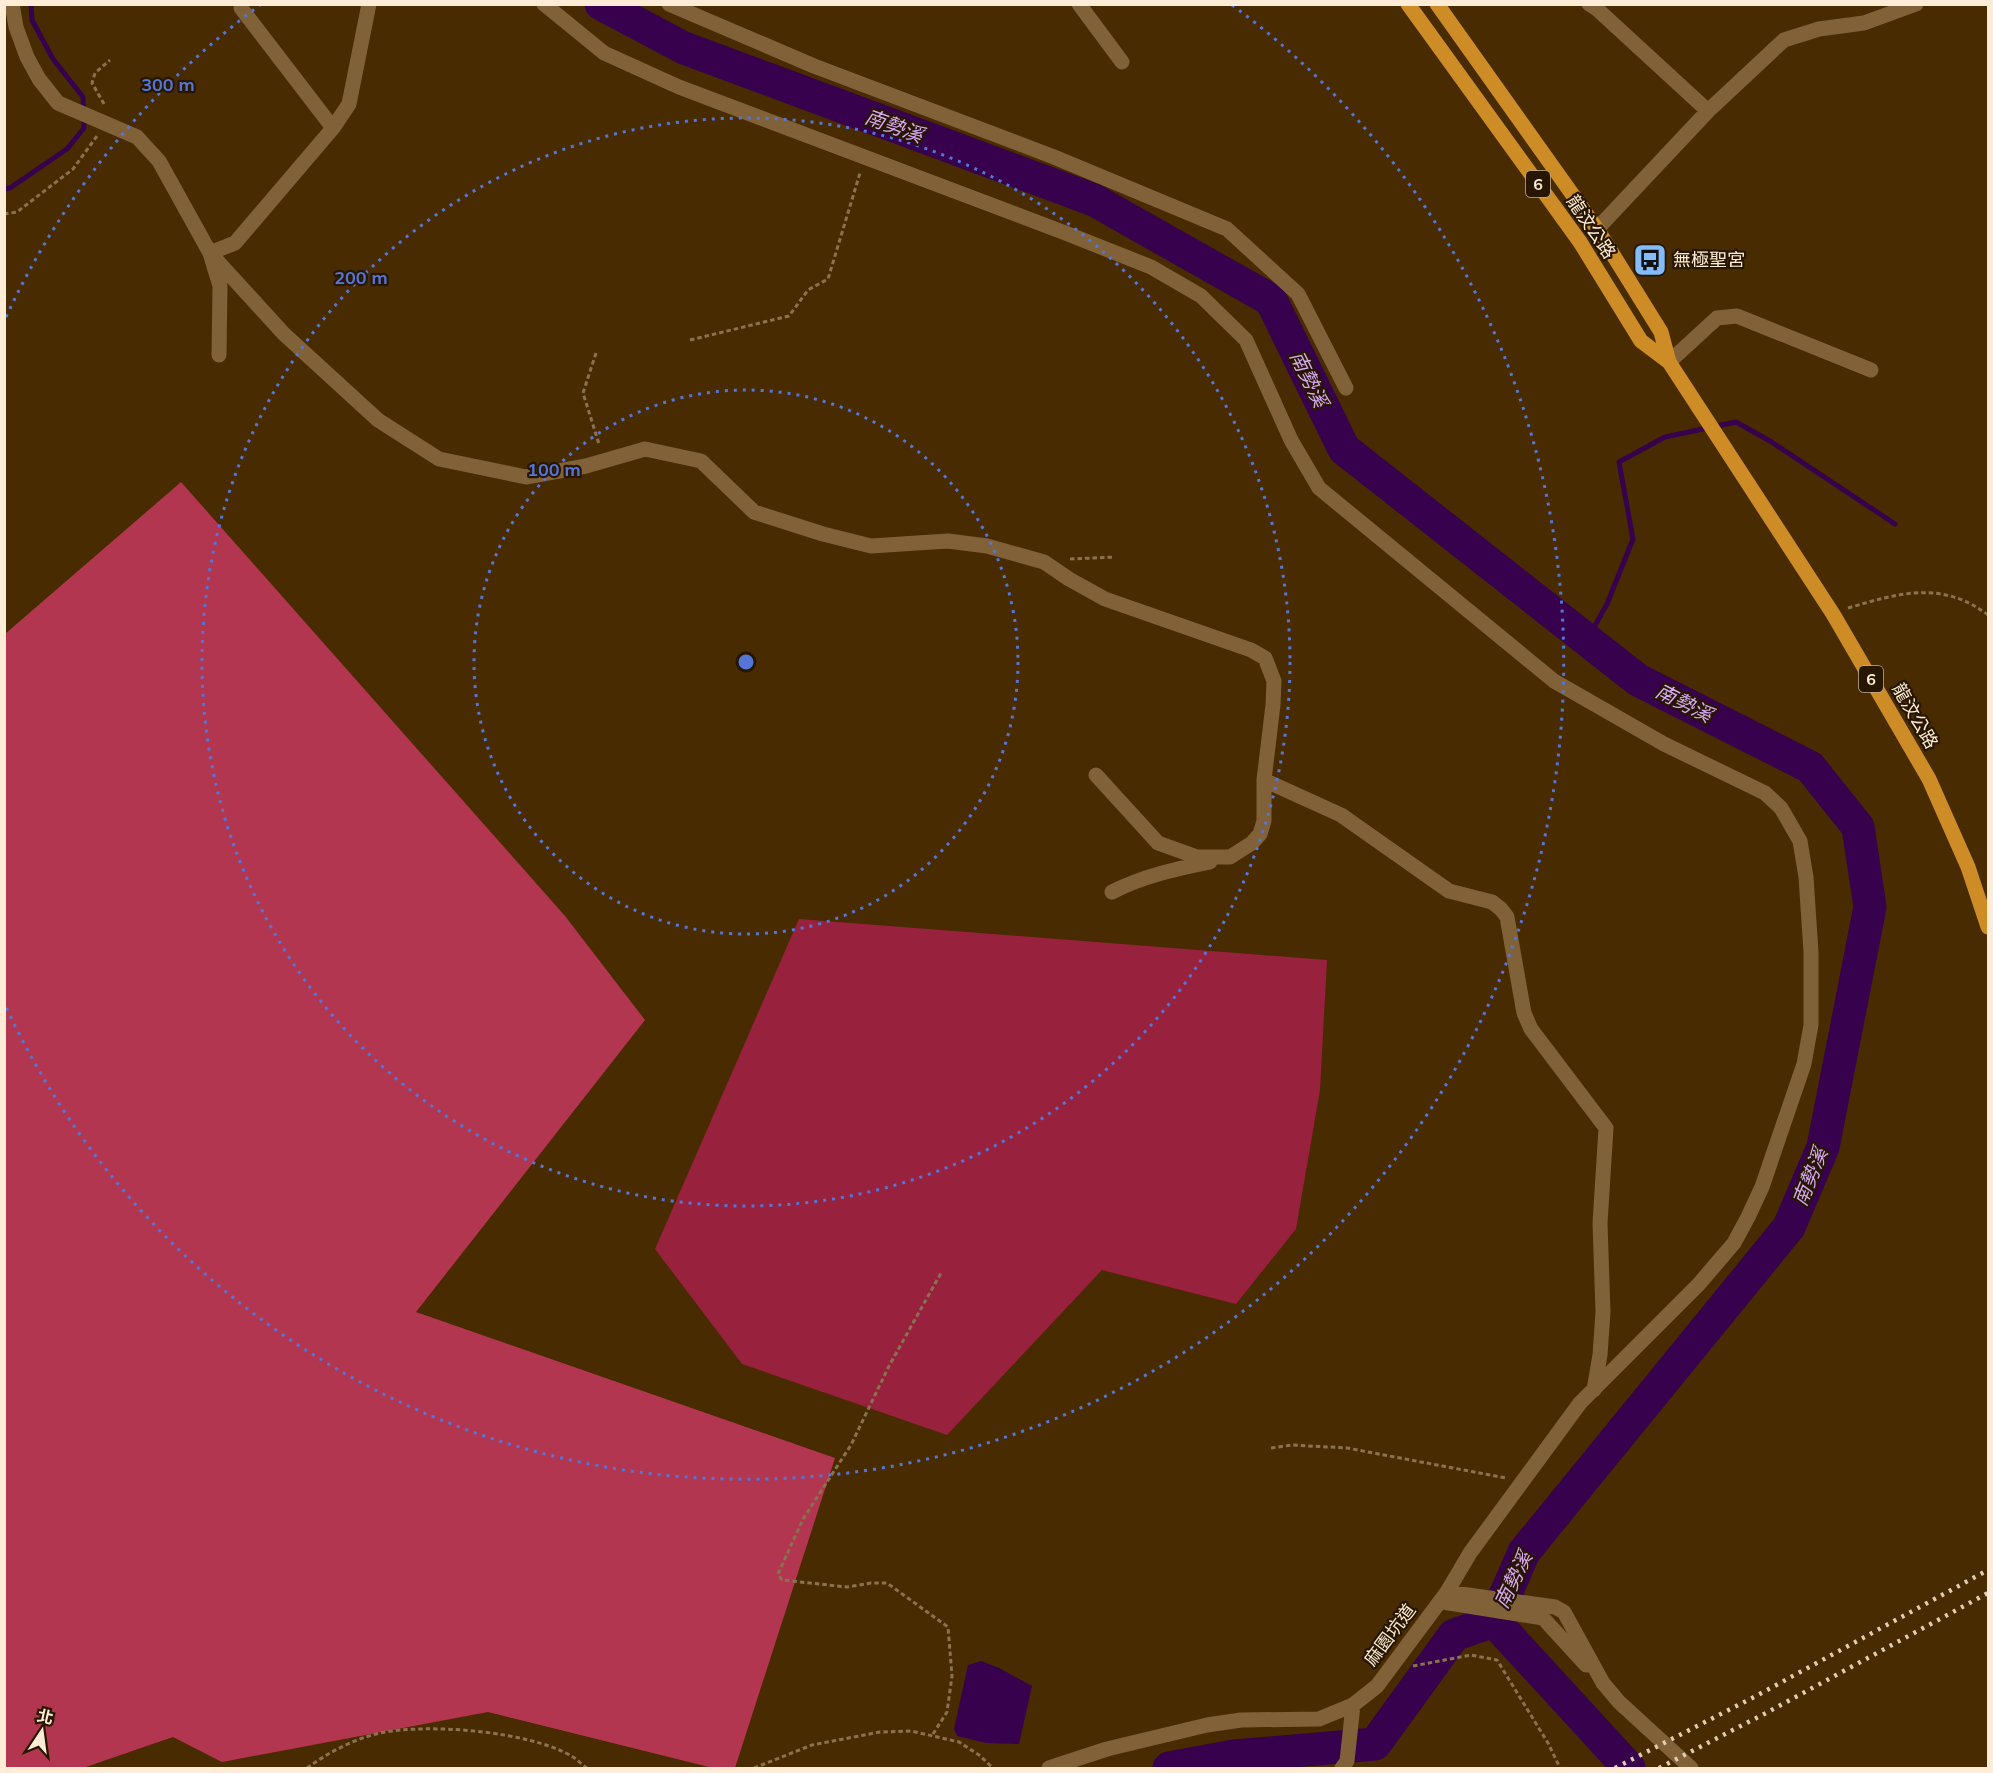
<svg xmlns="http://www.w3.org/2000/svg" width="1993" height="1773" font-family="Mulish,'Noto Sans TC',sans-serif">
  <style>
    .green { fill: #98213e }
    .forest { fill: #b23650 }
    .water { fill: #37014d }
    .lines { fill: none; stroke-linecap: round; stroke-linejoin: round }
    .stream { stroke: #37014d; stroke-width: 5 }
    .river { stroke: #37014d; stroke-width: 33 }
    .path { stroke: #8b724f; stroke-width: 3; stroke-dasharray: 4.5 3; stroke-linecap: butt }
    .minor { stroke: #816137; stroke-width: 15 }
    .major { stroke: #ce8c26; stroke-width: 15 }
    .rail { stroke: #e1cdb4; stroke-width: 4.5; stroke-dasharray: 3 6; stroke-linecap: butt }
    .ring { fill: none; stroke: #5576d8; stroke-width: 3; stroke-dasharray: 3 6 }
    .labels { text-anchor: middle; stroke-width: 4.5; stroke-linejoin: round; paint-order: stroke }
    .shield { fill: #271601; stroke: #beac96; stroke-width: 1.5 }
    .shield-label { font-size: 16px; font-weight: bold; fill: #feecd6 }
    .street-label { font-size: 18px; fill: #feecd6; stroke: #271601 }
    .poi-label { font-size: 18px; fill: #feecd6; stroke: #271601; text-anchor: start }
    .water-label { font-size: 20px; font-style: italic; fill: #d8aaf4; stroke: #271601 }
    .centre { fill: #5576d8; stroke: #271601; stroke-width: 3 }
    .ring-label { font-size: 18px; text-anchor: middle; font-weight: bold; fill: #5576d8; stroke: #271601; stroke-width: 4.5; stroke-linejoin: round; paint-order: stroke }
  </style>
  <rect width="100%" height="100%" fill="#482b00"/>
  <path class="green" d="M799,919L1327,960L1320,1090L1296,1229L1236,1304L1102,1270L947,1435L742,1364L655,1249Z"/>
  <path class="forest" d="M181,482L565,916L645,1020L416,1312L835,1458L735,1768H713L488,1712L222,1762L173,1737L83,1768H5V634Z"/>
  <path class="water" d="M981,1661L999,1668L1032,1686L1019,1744L986,1743L957,1736L954,1729L968,1665Z"/>
  <g class="lines">
    <path class="stream" d="M4,189L10,188L67,149L84,128L83,97L53,59L32,20L31,4
      M1587,640L1607,604L1633,539L1619,462L1665,437L1736,422L1770,441L1895,524
      M1234,1756L1237,1768"/>
    <path class="river" d="M601,4L684,48L1094,200L1271,300L1344,449L1638,680L1810,767L1858,827L1870,907L1823,1147L1789,1227L1524,1552L1494,1621L1629,1768
      M1169,1768L1234,1756L1375,1744L1454,1635L1494,1621"/>
    <path class="path" d="M104,104L92,83L95,73L110,60
      M4,214L17,212L73,169L97,136
      M690,340L789,316L808,290L828,279L860,173
      M596,353L583,393L599,444
      M1070,559L1115,557
      M1848,608C1899,593 1942,580 1988,615
      M1271,1448L1292,1445L1347,1448L1506,1478
      M1413,1666L1471,1655L1497,1660L1548,1743L1560,1768
      M933,1734L947,1712L952,1676L948,1627L887,1583H871L847,1587L782,1580L778,1574L803,1519L851,1445L889,1366L941,1273
      M307,1768C329,1752 354,1739 380,1733C428,1723 531,1731 573,1757C578,1760 582,1765 587,1768
      M754,1768L812,1745L880,1732L911,1731L959,1742L979,1755L993,1768"/>
    <path class="minor" d="M12,4L16,27L27,57L39,79L58,103L137,137L159,161L210,253L220,286L219,355
      M369,4L349,104L333,128L235,243L210,253L284,334L378,420L439,459L526,477L586,466L645,449L701,461L754,512L823,534L871,546L948,541L987,546L1044,562L1069,579L1105,599L1251,650L1265,658L1274,681L1273,705L1264,780V821L1260,834L1252,843L1230,857H1197L1158,843L1096,775
      M544,4L604,53L679,87L1068,234L1151,267L1201,296L1246,340L1291,440L1319,488L1554,681L1664,744L1765,793L1781,808L1800,841L1806,877L1811,952V1025L1804,1064L1762,1187L1748,1217L1734,1243L1699,1284L1580,1403L1470,1553L1447,1592L1377,1686L1353,1705L1319,1719L1241,1720L1207,1725L1107,1749L1049,1768
      M669,4L814,66L1054,157L1227,229L1298,294L1346,388
      M1079,4L1122,62
      M1589,4L1597,9L1708,111
      M241,8L333,128
      M1597,229L1708,111L1784,40L1819,29L1864,23L1916,4
      M1669,362L1717,318L1737,316L1871,370
      M1264,780L1341,815L1449,891L1492,902L1501,909L1507,917L1524,1013L1531,1029L1606,1128L1600,1223L1603,1312L1600,1355L1594,1390
      M1112,892C1143,876 1176,869 1210,862
      M1447,1592L1555,1607L1564,1612L1603,1683L1619,1702L1691,1768
      M1443,1602L1543,1618L1586,1665
      M1342,1768L1347,1761L1353,1705"/>
    <path class="major" d="M1408,4L1580,242L1641,341L1669,362L1833,614L1929,779L1968,867L1988,927
      M1437,4L1597,229L1661,332L1669,362"/>
    <path class="rail" d="M1615,1768L1756,1696L1988,1570
      M1659,1768L1766,1713L1988,1593"/>
  </g>
  <g class="ring">
    <circle cx="746" cy="662" r="272"/>
    <circle cx="746" cy="662" r="544"/>
    <path d="M6 317A817 817 0 0 1 260 5M1232 5A817 817 0 1 1 6 1007"/>
  </g>
  <defs>
    <symbol id="bus-square" viewBox="-11 -11 22 22"><rect x="-9" y="-9" width="18" height="18" rx="4" fill="#84bcfb" stroke="#271601"/><path d="M-5-6H5V4H4V6H2V4H-2V6H-4V4H-5ZM-3.5-4V0h7V-4ZM-3.5 1.2v1.5H-2V1.2ZM2 1.2v1.5H3.5V1.2Z" fill="#111"/></symbol>
  </defs>
  <g fill-rule="evenodd">
    <use href="#bus-square" x="1631" y="241" width="38" height="38"/>
  </g>
  <g class="labels">
    <g class="shield">
      <rect x="1526" y="171" width="24" height="26" rx="4.5"/>
      <rect x="1859" y="666" width="24" height="26" rx="4.5"/>
    </g>
    <g class="shield-label">
      <text x="1538" y="190">6</text>
      <text x="1871" y="685">6</text>
    </g>
    <g class="street-label">
      <text transform="translate(1591 227) rotate(56)" y="6">龍汶公路</text>
      <text transform="translate(1915 716) rotate(60)" y="6">龍汶公路</text>
      <text transform="translate(1390 1635) rotate(-53)" y="6">麻園坑道</text>
    </g>
    <g class="poi-label">
      <text x="1673" y="266">無極聖宮</text>
    </g>
    <g class="water-label">
      <text transform="translate(894 126) rotate(20)" y="7">南勢溪</text>
      <text transform="translate(1309 379) rotate(64)" y="7">南勢溪</text>
      <text transform="translate(1684 703) rotate(27)" y="7">南勢溪</text>
      <text transform="translate(1810 1177) rotate(-68)" y="7">南勢溪</text>
      <text transform="translate(1513 1580) rotate(-64)" y="7">南勢溪</text>
    </g>
  </g>
  <circle cx="746" cy="662" r="9" class="centre"/>
  <g class="ring-label">
    <text x="168" y="91">300 m</text>
    <text x="361" y="284">200 m</text>
    <text x="554" y="476">100 m</text>
  </g>
  <rect width="1993" height="1773" fill="none" stroke="#feecd6" stroke-width="12"/>
  <g transform="translate(42 1731) rotate(13)" stroke="#271601" stroke-width="4.5" paint-order="stroke">
  <path d="M0-4.5L10 22L0 15L-10 22Z" fill="#feecd6"/>
  <text y="-9" font-size="16" font-weight="bold" text-anchor="middle" fill="#feecd6">北</text>
  </g>
</svg>
